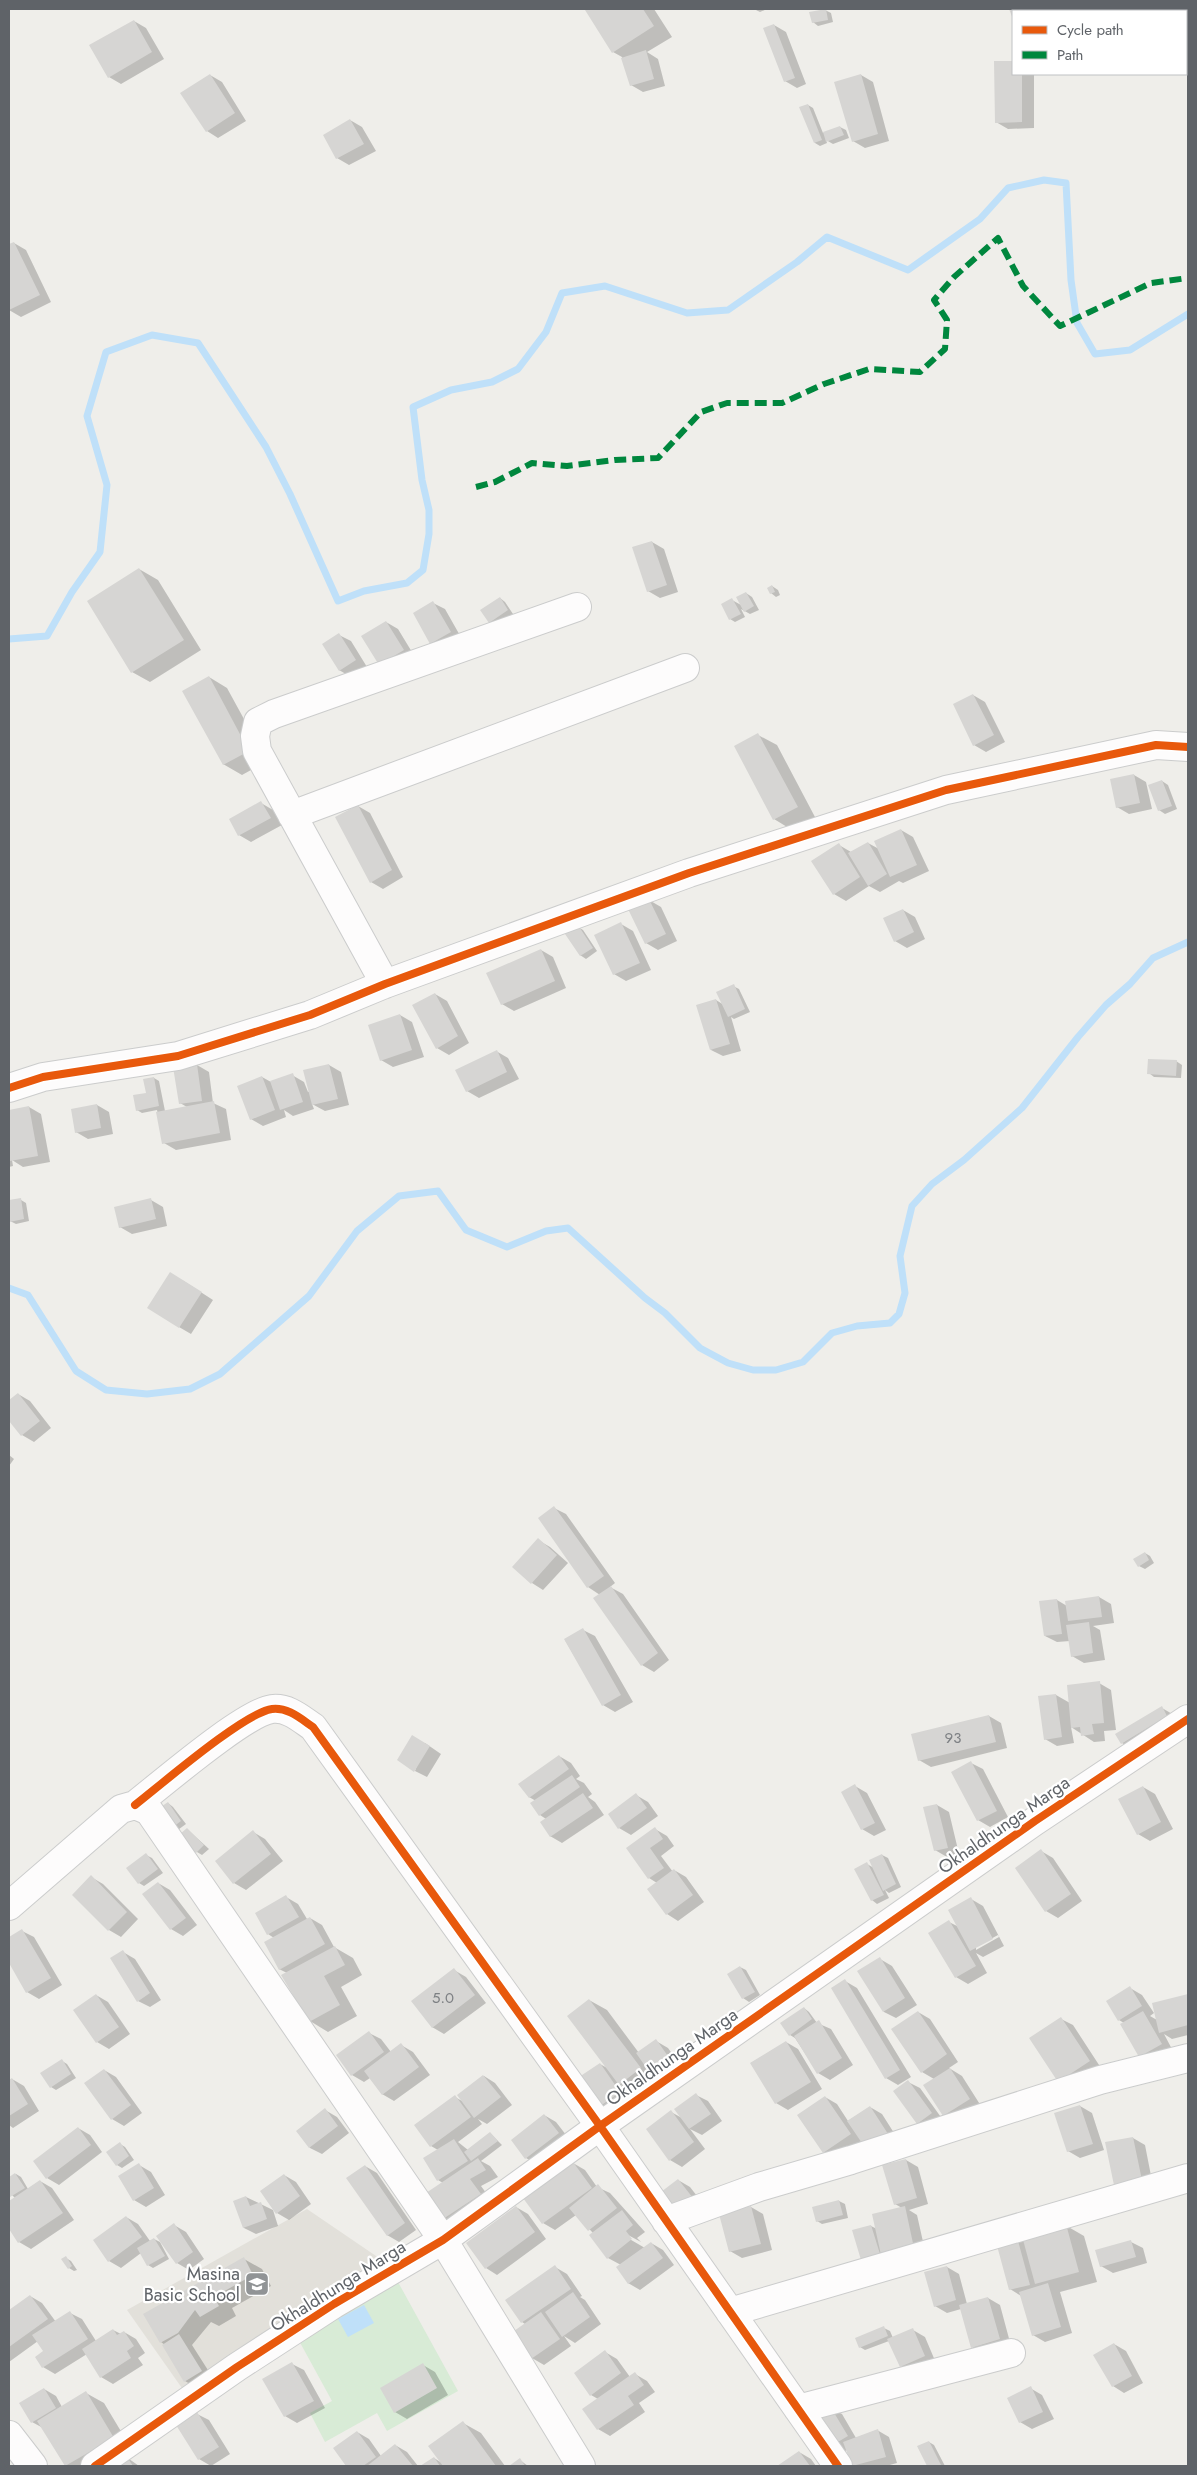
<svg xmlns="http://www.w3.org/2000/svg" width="1197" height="2475" font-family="Jost,sans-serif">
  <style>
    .education { fill: #e2e0da }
    .green { fill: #d8ebd6 }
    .water { fill: #bfe0f9 }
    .shadow { fill: #0003; fill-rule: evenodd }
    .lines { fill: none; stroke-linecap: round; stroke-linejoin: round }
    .stream { stroke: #bfe0f9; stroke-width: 7 }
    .building { fill: #d6d5d3 }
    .minor-casing { stroke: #cbcccc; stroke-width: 30 }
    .minor { stroke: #fdfcfc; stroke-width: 28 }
    .quiet { stroke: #00873e; stroke-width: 6; stroke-dasharray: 12 6; stroke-linecap: butt }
    .cycleway-casing { stroke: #fff; stroke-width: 11 }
    .cycleway { stroke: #e8590c; stroke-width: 8 }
    .labels { text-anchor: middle; stroke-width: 4.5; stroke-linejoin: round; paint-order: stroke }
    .number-label { font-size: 15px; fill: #7e8184 }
    .street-label { font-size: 18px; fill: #5f6368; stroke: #fff }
    .poi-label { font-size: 18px; fill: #5f6368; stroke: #fff; text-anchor: end }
  </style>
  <rect width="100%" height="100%" fill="#efeeea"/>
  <path class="education" d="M307,2209L379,2258L184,2391L127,2310Z"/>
  <path class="green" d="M398,2282L458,2391L387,2431L377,2413L325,2442L310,2413L332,2401L297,2337Z"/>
  <path class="water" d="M364,2305L374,2323L348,2337L338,2319Z"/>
  <path class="shadow" d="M590,9H654L672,37L647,52L658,59L665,86L643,92L631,85L622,57L613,52L587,10Z
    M754,9H767L760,12Z
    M1010,9H1043L1045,11H1013V16Z
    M825,10L831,13L833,22L818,26L813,22Z
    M134,21L146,28L164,59L121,84L109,77Z
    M774,25L786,32L806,84L797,88L785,81Z
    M995,62H1013V74H1034V128L1008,129L996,122Z
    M210,75L222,82L246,121L218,138L207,131Z
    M861,75L873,82L889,141L865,148L853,141Z
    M808,105L813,108L823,133L840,127L846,130L849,138L833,144L826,140L827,143L820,146L815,143Z
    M350,120L362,127L376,151L349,165L337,158Z
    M14,243L26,250L51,302L21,317L9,310V246Z
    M652,542L664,549L678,592L660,598L648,591Z
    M139,569L158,580L201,650L150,682L132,672Z
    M772,586L778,590L780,595L776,597L771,593Z
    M746,593L752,597L759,610L750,614L741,609L745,617L735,622L730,619L732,600L741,605Z
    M500,598L505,602L513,614L495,625L490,622Z
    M433,603L445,609L462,639L443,650L431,643Z
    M386,622L398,629L415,657L379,664Z
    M339,635L351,641L367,667L351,677L339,670Z
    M209,677L227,688L267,761L242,775L223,764Z
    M973,695L985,702L1005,742L986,752L974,745Z
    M758,735L777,745L815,817L792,830L774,819Z
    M1134,775L1146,782L1152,809L1129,814L1117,807Z
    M1162,781L1168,785L1177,809L1165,814L1159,810Z
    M261,803L273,810L282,825L251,842L239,835Z
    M358,806L370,813L403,877L383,889L371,882Z
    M901,830L913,837L929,871L903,883L899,881L880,892L869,886L846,901L834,894L839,845L851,852L868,843L879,849Z
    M649,900L661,907L677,941L658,950L646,943Z
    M903,910L915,917L925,939L907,948L895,941Z
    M621,924L633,931L651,970L626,981L614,974Z
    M578,927L583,930L597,951L586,959L580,955Z
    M541,950L553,957L566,988L514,1011L502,1004Z
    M733,986L739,989L750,1012L734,1019L731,1017L741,1051L723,1056L711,1050L716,1000L724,1005Z
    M435,994L447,1001L469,1043L449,1055L437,1048Z
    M400,1015L412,1022L424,1057L393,1067L381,1060Z
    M496,1051L508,1058L519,1079L479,1098L467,1091Z
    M1176,1061L1182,1065L1181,1078L1154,1077L1149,1073Z
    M197,1065L209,1072L213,1103L226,1109L231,1140L176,1150L164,1143L157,1110L142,1113L137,1110L147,1094L154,1078L159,1081L165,1111L187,1107L180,1103Z
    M329,1065L341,1072L349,1105L325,1111L312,1104L314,1109L293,1116L284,1110L286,1117L263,1126L251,1119L262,1077L271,1082L292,1075L304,1082L308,1092L310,1091L305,1071Z
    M97,1105L109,1112L113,1134L88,1139L76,1132Z
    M29,1107L41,1114L50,1162L23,1167L12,1160L13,1166L9,1167V1111Z
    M21,1200L26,1203L29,1221L16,1224L10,1221L9,1202Z
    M151,1200L163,1207L167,1226L132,1234L120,1227Z
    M182,1280L213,1300L191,1334L179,1327Z
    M18,1394L30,1401L51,1428L34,1442L22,1435L9,1419V1401Z
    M9,1455L14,1459L9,1466Z
    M554,1508L566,1514L615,1583L610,1587L623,1594L669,1660L654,1672L642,1665L600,1595L588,1587Z
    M538,1540L550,1547L568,1563L543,1590L532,1583Z
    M1145,1553L1150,1556L1154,1563L1145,1569L1139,1566Z
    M1099,1597L1111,1604L1114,1623L1093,1626L1100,1630L1105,1660L1084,1663L1072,1656L1070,1641L1057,1642L1045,1636L1057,1600L1067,1606Z
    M583,1630L595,1636L633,1702L615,1712L603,1705L565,1640Z
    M1099,1683L1111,1690L1116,1730L1104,1731L1105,1741L1094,1742L1071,1727L1074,1743L1057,1746L1045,1739L1056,1695L1070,1703Z
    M1162,1708L1174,1715L1134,1750L1122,1743Z
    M989,1716L1001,1723L1007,1748L931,1767L919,1760Z
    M425,1743L441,1754L427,1777L415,1771Z
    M559,1756L571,1763L580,1776L576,1779L584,1783L592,1794L588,1797L595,1802L604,1815L562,1843L550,1836L546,1819L540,1815L536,1801L529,1797Z
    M971,1763L983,1769L1008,1817L990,1827L978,1820Z
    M855,1786L867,1793L886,1830L874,1836L862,1829Z
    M1143,1787L1155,1794L1173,1829L1150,1841L1138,1834Z
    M636,1795L648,1802L658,1816L631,1835L619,1828L609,1814Z
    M168,1803L173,1807L186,1824L175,1832Z
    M937,1805L949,1812L959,1854L947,1857L935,1850Z
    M187,1829L209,1849L202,1855L197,1852Z
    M655,1829L667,1836L674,1846L661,1856L673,1872L674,1870L686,1877L704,1902L678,1921L667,1914L657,1883L649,1878L628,1848Z
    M253,1832L265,1839L283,1861L246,1890L234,1883L217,1862Z
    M1041,1851L1053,1858L1082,1901L1058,1918L1046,1911Z
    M146,1855L152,1858L163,1873L144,1886L139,1883Z
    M882,1855L888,1858L901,1887L889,1893L885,1890L889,1898L877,1904L872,1900L867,1864L874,1868Z
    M91,1877L103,1884L138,1919L121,1937L109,1930L73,1895Z
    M158,1883L170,1890L197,1925L183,1936L171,1929L144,1894Z
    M286,1897L298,1904L307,1919L310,1918L322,1925L334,1947L353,1958L362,1975L341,1987L357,2016L328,2032L310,2021L287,1973L279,1969L274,1938L268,1934Z
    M971,1899L983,1906L1004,1946L983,1957L976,1953L987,1973L968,1984L956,1977L949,1922L959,1927ZM998,1935L999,1937L976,1950V1947Z
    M22,1931L34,1937L62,1985L39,1999L27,1992L9,1961V1938Z
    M123,1952L135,1959L161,2000L150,2007L138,2001Z
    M880,1959L892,1966L917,2005L896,2018L884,2012L859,1972Z
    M740,1967L746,1970L760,1995L749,2002L743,1998L729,1974Z
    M454,1970L466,1977L486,2003L444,2034L432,2027Z
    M845,1981L857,1988L911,2077L898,2085L886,2078Z
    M1130,1988L1142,1995L1154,2013L1150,2016L1157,2020L1153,2004L1188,1996V2035L1172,2039L1164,2034L1173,2051L1140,2056L1124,2023L1119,2020Z
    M96,1995L108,2002L130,2034L109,2049L97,2042Z
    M589,2000L607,2010L639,2053L656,2041L668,2048L681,2066L638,2095L621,2085L631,2099L611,2113L600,2106V2064L609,2069Z
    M804,2008L809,2012L817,2023L831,2029L853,2065L830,2080L818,2073L795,2038L790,2035Z
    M918,2012L930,2019L958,2062L949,2068L962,2076L981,2106L956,2122L944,2115L934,2079L922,2072Z
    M1061,2019L1073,2025L1101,2068L1059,2081Z
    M369,2033L381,2039L391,2052L401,2045L413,2052L430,2075L394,2101L382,2094L370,2078L364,2082L352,2075L338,2056Z
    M786,2042L798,2049L822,2089L788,2110L776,2103L751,2063Z
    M62,2061L67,2064L76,2078L56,2090L51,2087Z
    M104,2070L116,2077L142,2113L124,2126L112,2119Z
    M484,2076L495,2083L512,2105L487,2124L478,2119L482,2124L458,2142L468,2150L490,2133L502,2145L481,2161L490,2166L498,2177L481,2186L492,2201L456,2225L444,2218L443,2183L438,2180V2150L431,2146L455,2097L462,2101Z
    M12,2079L24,2086L39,2111L13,2128L9,2125V2081Z
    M908,2082L920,2088L943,2120L930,2129L918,2123Z
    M696,2095L708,2101L722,2121L702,2135L690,2129L705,2149L682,2167L670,2160L671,2112L682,2118Z
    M825,2097L837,2104L848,2121L870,2107L882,2114L901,2144L862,2141L836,2159L824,2152Z
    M1080,2106L1092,2113L1104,2150L1080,2158L1068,2151Z
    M325,2110L337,2117L349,2133L322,2154L310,2148L297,2131Z
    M544,2115L556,2122L570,2140L538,2165L526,2158Z
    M78,2128L90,2135L102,2152L59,2185L47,2178Z
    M1133,2138L1145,2145L1154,2191L1129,2196Z
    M120,2144L125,2147L134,2160L122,2168L117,2165Z
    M906,2160L918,2167L928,2204L909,2210L917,2215L926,2255L874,2266L871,2226L877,2229L902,2208L895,2204Z
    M573,2163L585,2170L597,2187L610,2193L645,2232L637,2238L641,2242L628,2235L626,2237L645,2248L651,2243L663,2250L674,2265L640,2290L628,2283L621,2265L608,2258L593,2233L576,2215L555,2230L543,2223Z
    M139,2165L151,2172L165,2195L146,2207L134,2200Z
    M365,2166L377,2173L416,2230L399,2242L387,2235Z
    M16,2174L21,2177L28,2189L40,2181L52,2188L74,2220L31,2249L19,2242L9,2227V2203L15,2198L9,2192V2178Z
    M284,2175L296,2182L311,2204L289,2220L277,2213Z
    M678,2180L690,2187L704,2205L684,2220Z
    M246,2197L273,2210L278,2226L256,2234L244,2228L235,2202Z
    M839,2201L845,2204L848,2218L822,2224L817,2221Z
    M516,2207L528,2214L546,2239L497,2275L486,2268Z
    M751,2207L763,2214L772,2250L742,2258L730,2251Z
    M126,2217L138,2224L150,2241L154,2239L160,2242L169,2259L153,2268L148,2265L141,2253L121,2268L109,2261Z
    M174,2225L186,2232L204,2259L189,2270L177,2263Z
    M1065,2225L1084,2236L1097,2282L1060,2292L1072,2333L1045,2342L1033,2335L1021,2296L1010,2289L1017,2238L1025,2242Z
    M1131,2242L1143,2248L1147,2263L1113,2273L1101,2266Z
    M66,2258L71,2261L77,2270L74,2271L69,2268Z
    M244,2259L262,2269L271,2286L232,2308L236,2316L219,2326L211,2322L192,2345L213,2378L197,2388L185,2381L165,2345L161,2342Z
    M555,2267L567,2274L582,2296L580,2297L585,2300L601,2324L575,2343L564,2336L571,2346L544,2365L532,2358L525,2324L522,2322Z
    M947,2267L959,2274L967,2304L988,2298L1000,2305L1011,2346L984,2354L972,2347L961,2309L947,2313L935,2306Z
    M30,2296L42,2303L56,2322L70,2313L82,2319L96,2341L113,2330L121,2334L124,2332L136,2339L145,2353L138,2358L143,2365L113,2384L101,2377L87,2354L55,2374L43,2367L36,2357L45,2352L38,2341L9,2362V2312Z
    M884,2328L890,2331L893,2338L913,2330L925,2337L936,2363L913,2373L901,2366L889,2341L865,2350L860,2347Z
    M1114,2344L1126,2351L1143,2383L1124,2393L1113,2386Z
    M605,2352L617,2359L630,2377L635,2374L647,2381L655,2392L639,2403L645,2412L610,2436L598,2429V2399L591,2395Z
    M292,2364L304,2370L325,2408L297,2423L285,2416Z
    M423,2365L435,2372L448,2395L407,2419L395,2412Z
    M1030,2388L1042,2395L1054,2419L1032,2429L1020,2422Z
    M44,2389L56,2396L62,2407L86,2393L104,2403L131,2448L102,2466H67L43,2428L32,2422Z
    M830,2408L842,2414L856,2438L877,2430L889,2437L897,2463L886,2466L853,2465L847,2450L843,2452L814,2417Z
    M197,2414L209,2420L230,2454L211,2466L199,2459Z
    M463,2423L481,2433L505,2466H422L434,2458L442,2463Z
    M357,2432L369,2439L381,2456L395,2445L407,2452L418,2466H348L335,2448Z
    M929,2442L934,2445L945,2466H928L918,2447Z
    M799,2452L811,2459L816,2466H779Z
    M125,2456L139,2466H109Z
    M520,2460L528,2466H511Z"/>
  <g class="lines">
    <path class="stream" d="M9,639L47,636L72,592L100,552L107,485L87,416L106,352L152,335L198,343L266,447L290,494L338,601L364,591L407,583L423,570L429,534V510L422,480L413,407L451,390L492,382L518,369L546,332L562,293L605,286L687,313L728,310L797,262L827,237L908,270L980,219L1008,188L1044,180L1066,183L1071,280L1077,323L1095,354L1130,350L1188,314
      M9,1288L28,1295L76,1371L106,1390L147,1394L190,1389L220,1374L309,1296L357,1231L399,1196L438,1191L466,1230L507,1247L546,1231L568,1228L645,1298L665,1313L700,1348L728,1363L753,1370H776L803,1362L832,1333L857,1326L890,1323L899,1314L905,1293L900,1256L912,1206L932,1184L964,1160L1022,1108L1078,1037L1106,1005L1130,984L1153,958L1188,942"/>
  </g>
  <path class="building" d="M587,9H643L654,26L612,53L585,10Z
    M826,9L828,20L812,23L809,12Z
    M1009,9H1035L1036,11H1013V19Z
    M134,20L152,52L108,78L89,45Z
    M774,24L795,78L784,82L763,28Z
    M646,50L654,79L630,86L621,58Z
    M994,61H1013V74H1022V122L995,123Z
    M210,74L235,113L206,132L180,93Z
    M861,74L878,134L852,142L834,82Z
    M808,104L822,140L814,143L799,107Z
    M350,119L364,144L336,159L323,135Z
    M840,126L844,135L826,142L823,132Z
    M14,242L40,295L9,310V244Z
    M652,541L667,585L647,592L632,547Z
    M139,568L184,640L131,673L87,601Z
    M772,585L775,592L770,594L767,588Z
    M746,592L754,606L744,612L736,597Z
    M500,597L508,610L489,623L480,610Z
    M732,598L741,614L729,620L721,604Z
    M433,601L451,632L430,644L413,613Z
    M386,621L404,650L379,665L361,636Z
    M339,633L356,660L339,671L322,644Z
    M209,676L249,751L223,765L182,691Z
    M973,694L994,735L973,746L953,704Z
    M758,733L798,807L773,820L734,746Z
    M1134,774L1140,803L1116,808L1110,779Z
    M1162,780L1172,806L1158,811L1148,785Z
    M261,801L271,818L238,836L229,819Z
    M358,805L392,870L370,883L335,817Z
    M901,829L917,865L890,877L874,841Z
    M868,842L887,874L868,886L848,853Z
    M839,843L860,877L833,895L811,861Z
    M649,899L666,934L645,944L628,909Z
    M903,909L914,932L894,942L883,918Z
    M621,922L640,963L613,975L594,935Z
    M578,925L593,948L580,956L565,934Z
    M541,949L555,981L501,1005L486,973Z
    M734,984L745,1009L728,1017L716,992Z
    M435,993L458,1036L436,1049L412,1005Z
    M716,999L730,1044L710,1050L696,1005Z
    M400,1014L412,1050L380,1061L368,1025Z
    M497,1050L507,1072L466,1092L455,1070Z
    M1148,1059L1177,1060L1176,1076L1147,1074Z
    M197,1064L202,1101L179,1104L173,1067Z
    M329,1064L338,1099L312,1105L303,1070Z
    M293,1073L303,1102L280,1110L270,1081Z
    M262,1076L275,1110L250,1120L237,1086Z
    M154,1077L159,1106L136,1111L133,1095L146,1093L143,1079Z
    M214,1101L220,1133L162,1144L156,1112Z
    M97,1104L101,1128L75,1133L71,1109Z
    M29,1106L38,1156L10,1161L9,1110Z
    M21,1198L24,1219L9,1222V1200Z
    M151,1198L156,1219L119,1228L114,1207Z
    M170,1272L202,1292L179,1328L147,1308Z
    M18,1393L40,1421L21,1436L9,1421V1400Z
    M554,1506L604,1576L587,1588L538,1518Z
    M538,1538L557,1555L531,1584L512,1567Z
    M1145,1552L1149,1560L1138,1567L1133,1559Z
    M611,1586L658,1653L641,1666L593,1598Z
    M1099,1596L1102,1617L1068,1621L1065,1601Z
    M1057,1599L1062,1634L1044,1636L1039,1601Z
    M1089,1622L1093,1653L1071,1657L1066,1625Z
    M583,1628L621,1695L602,1706L564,1639Z
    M1100,1681L1104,1723L1092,1724L1094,1734L1081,1736L1080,1727L1071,1728L1067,1685Z
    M1056,1694L1062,1737L1044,1740L1038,1696Z
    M1162,1706L1167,1716L1121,1744L1115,1734Z
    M989,1715L996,1742L918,1761L911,1734Z
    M412,1735L430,1746L414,1772L397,1760Z
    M559,1755L569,1769L529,1798L518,1784Z
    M971,1761L997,1811L977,1821L951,1772Z
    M572,1775L580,1787L539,1816L530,1803Z
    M855,1784L875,1823L861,1830L841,1792Z
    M1143,1786L1161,1822L1137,1835L1118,1799Z
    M583,1793L593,1808L550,1837L540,1822Z
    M636,1793L647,1808L618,1829L608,1814Z
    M168,1802L181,1821L169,1830L155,1811Z
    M937,1804L948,1848L934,1851L923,1807Z
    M655,1827L663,1839L650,1848L664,1868L648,1879L626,1848Z
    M187,1828L204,1845L196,1853L179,1835Z
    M253,1830L271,1854L233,1884L215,1861Z
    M1041,1849L1071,1894L1045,1912L1015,1868Z
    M146,1853L158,1869L138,1884L126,1868Z
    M882,1854L896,1884L883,1891L869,1860Z
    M867,1862L884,1895L871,1901L854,1869Z
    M674,1869L693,1895L666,1915L647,1889Z
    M91,1875L127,1912L108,1931L72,1895Z
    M158,1882L186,1918L170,1930L142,1894Z
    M286,1895L299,1917L267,1935L255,1913Z
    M971,1897L993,1939L970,1951L948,1910Z
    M310,1917L325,1944L279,1970L264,1942Z
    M949,1920L976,1966L955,1978L928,1933Z
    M22,1929L51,1978L26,1993L9,1963V1937Z
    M335,1946L345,1965L324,1976L340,2005L309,2022L281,1975Z
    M123,1950L150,1993L137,2002L110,1958Z
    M880,1957L905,1998L883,2012L857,1971Z
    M740,1966L755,1992L742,1999L727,1974Z
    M454,1968L475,1995L432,2028L411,2001Z
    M845,1979L900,2070L885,2079L831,1988Z
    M1130,1986L1142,2006L1118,2021L1106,2001Z
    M96,1994L119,2027L96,2043L73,2010Z
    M1188,1994V2025L1159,2033L1152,2003Z
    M589,1999L641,2068L619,2085L567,2016Z
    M804,2007L812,2019L789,2036L780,2023Z
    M918,2011L947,2054L921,2073L891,2029Z
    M1143,2011L1162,2044L1139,2057L1120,2024Z
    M1061,2017L1090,2061L1058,2082L1029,2038Z
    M819,2020L842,2058L817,2074L794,2036Z
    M369,2031L384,2052L351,2076L336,2055Z
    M656,2039L670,2059L650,2073L636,2053Z
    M786,2041L811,2082L775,2104L750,2063Z
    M401,2043L419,2067L382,2095L364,2071Z
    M62,2059L71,2074L50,2088L40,2073Z
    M600,2063L620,2092L599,2107L579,2077Z
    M950,2068L970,2099L943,2116L923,2085Z
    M104,2069L131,2105L111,2120L84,2083Z
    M483,2075L501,2097L474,2118L457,2095Z
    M12,2078L28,2104L9,2116V2080Z
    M908,2080L932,2113L917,2124L893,2091Z
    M696,2093L711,2114L689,2129L674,2109Z
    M455,2095L471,2117L430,2147L414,2125Z
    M825,2096L851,2134L823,2153L797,2115Z
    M1080,2105L1093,2144L1067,2152L1054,2113Z
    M870,2106L890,2137L868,2152L847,2121Z
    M325,2108L338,2126L309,2148L296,2131Z
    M671,2110L694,2142L669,2161L646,2129Z
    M544,2114L559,2133L525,2159L511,2140Z
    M78,2127L91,2145L46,2179L33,2161Z
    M490,2132L498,2141L471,2161L464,2152Z
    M1133,2137L1143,2185L1115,2190L1105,2142Z
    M454,2139L468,2161L437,2181L423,2158Z
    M120,2142L129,2156L116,2166L106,2152Z
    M478,2158L486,2170L470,2179L481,2194L443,2219L426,2193Z
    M906,2159L917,2198L894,2205L882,2165Z
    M573,2162L592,2188L542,2224L523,2198Z
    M139,2163L154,2188L133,2201L118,2176Z
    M365,2165L405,2223L387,2236L346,2178Z
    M15,2173L25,2188L10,2197L9,2177Z
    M284,2174L300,2196L276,2214L260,2191Z
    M678,2179L693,2198L671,2214L657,2195Z
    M40,2180L63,2213L18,2243L9,2229V2201Z
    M598,2184L617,2208L588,2231L569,2208Z
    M246,2196L250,2206L261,2202L267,2219L243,2228L233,2201Z
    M839,2200L843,2215L816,2222L812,2207Z
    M516,2206L535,2232L485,2269L466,2243Z
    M751,2206L761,2244L729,2252L719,2214Z
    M905,2206L914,2248L881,2255L872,2214Z
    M622,2210L633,2225L626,2231L632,2239L607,2259L589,2235Z
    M126,2216L142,2237L108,2262L93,2240Z
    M174,2223L193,2252L176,2264L156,2236Z
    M1066,2224L1079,2272L1035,2284L1022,2236Z
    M871,2225L880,2254L861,2260L852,2230Z
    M1017,2237L1030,2285L1009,2290L996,2242Z
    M154,2238L165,2256L147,2266L137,2248Z
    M1131,2240L1136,2257L1100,2267L1095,2250Z
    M651,2242L663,2258L628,2284L616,2267Z
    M66,2256L72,2266L68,2269L61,2259Z
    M244,2257L253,2275L214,2297L219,2306L200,2317L195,2310L178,2333L160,2343L143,2314Z
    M555,2265L571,2289L521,2323L505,2300Z
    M947,2266L956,2300L934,2307L924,2272Z
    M1048,2283L1061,2327L1032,2336L1019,2292Z
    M573,2292L590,2317L562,2337L545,2312Z
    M30,2295L48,2319L9,2347V2310Z
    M988,2297L1000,2339L971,2348L959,2305Z
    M70,2311L88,2339L42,2368L35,2357L43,2351L32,2335Z
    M541,2312L560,2339L531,2359L514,2331Z
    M884,2326L888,2336L859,2348L855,2338Z
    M913,2328L925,2356L900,2367L887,2339Z
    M113,2329L117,2335L124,2331L134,2346L127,2351L131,2358L100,2378L82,2349Z
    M179,2334L202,2371L184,2382L162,2345Z
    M1114,2343L1132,2376L1112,2387L1093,2355Z
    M605,2350L621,2373L590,2396L574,2373Z
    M292,2362L314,2401L284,2417L262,2379Z
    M423,2363L437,2388L394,2413L380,2388Z
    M635,2372L644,2385L628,2396L634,2405L597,2430L582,2409Z
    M1031,2386L1043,2412L1019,2423L1007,2398Z
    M44,2388L56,2408L31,2423L19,2403Z
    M86,2391L114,2438L65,2466L37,2421Z
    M830,2406L848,2436L831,2446L813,2416Z
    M197,2412L219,2447L198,2460L176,2425Z
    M463,2421L496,2466H443L428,2446Z
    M878,2429L886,2457L852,2466L843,2442Z
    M357,2431L376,2457L363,2466H346L333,2448Z
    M929,2441L941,2465L938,2466H927L917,2446Z
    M395,2444L413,2466H367Z
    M799,2451L810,2466H777Z
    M125,2454L133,2466H107Z
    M434,2457L440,2466H420Z
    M520,2458L525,2466H509Z"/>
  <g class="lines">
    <defs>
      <path id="minor" d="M292,815L685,668
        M385,984L257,751L255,736L258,722L274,714L577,607
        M9,1088L43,1077L178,1056L310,1015L385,984L689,873L946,790L1156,745L1188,747
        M135,1805C162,1784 244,1713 272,1709C288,1707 301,1719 313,1727L600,2126L838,2466
        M9,1906L121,1809L135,1805L149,1811L443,2240L581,2466
        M666,2221L759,2187L851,2160L1100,2080L1188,2058
        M730,2312L1188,2178
        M798,2409L1011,2353
        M9,2435L33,2466
        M95,2466L237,2367L334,2304L443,2240L600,2126L1035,1821L1188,1719"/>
    </defs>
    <use href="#minor" class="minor-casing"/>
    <use href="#minor" class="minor"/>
    <path class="quiet" d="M476,487L495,482L532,463L567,466L615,460L658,458L701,412L727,403H782L824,384L869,369L920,372L945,349L947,320L934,300L954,277L998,238L1023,286L1060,326L1151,283L1188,278"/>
    <defs>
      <path id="cycleway" d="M9,1088L43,1077L178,1056L310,1015L385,984L689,873L946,790L1156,745L1188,747
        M135,1805C162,1784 244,1713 272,1709C288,1707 301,1719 313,1727L600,2126L838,2466
        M95,2466L237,2367L334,2304L443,2240L600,2126L1035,1821L1188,1719"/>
    </defs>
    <use href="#cycleway" class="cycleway-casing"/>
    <use href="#cycleway" class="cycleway"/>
  </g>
  <defs>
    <symbol id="school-square" viewBox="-11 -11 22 22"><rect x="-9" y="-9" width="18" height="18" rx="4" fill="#919496" stroke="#fff"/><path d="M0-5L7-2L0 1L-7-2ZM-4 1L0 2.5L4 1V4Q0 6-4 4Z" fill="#fff"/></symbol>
  </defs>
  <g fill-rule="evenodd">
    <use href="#school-square" x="243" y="2270" width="28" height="28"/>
  </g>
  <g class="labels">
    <g class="number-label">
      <text x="953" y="1743">93</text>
      <text x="443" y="2003">5.0</text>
    </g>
    <g class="street-label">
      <text transform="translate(1004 1825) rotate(-35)" y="6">Okhaldhunga Marga</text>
      <text transform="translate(672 2057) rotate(-35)" y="6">Okhaldhunga Marga</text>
      <text transform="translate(338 2286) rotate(-32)" y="6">Okhaldhunga Marga</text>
    </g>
    <g class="poi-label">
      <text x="240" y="2280">Masina<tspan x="240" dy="21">Basic School</tspan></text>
    </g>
  </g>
  <rect width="1197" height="2475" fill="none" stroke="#5f6368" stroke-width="20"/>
  <rect x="1012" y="10" width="175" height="65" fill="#ffffff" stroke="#bfc1c3"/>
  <rect x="1022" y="26" width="25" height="8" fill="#e8590c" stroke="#bfc1c3"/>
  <text x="1057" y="35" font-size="15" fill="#5f6368">Cycle path</text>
  <rect x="1022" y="51" width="25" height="8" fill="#00873e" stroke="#bfc1c3"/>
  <text x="1057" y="60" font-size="15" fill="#5f6368">Path</text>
</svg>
